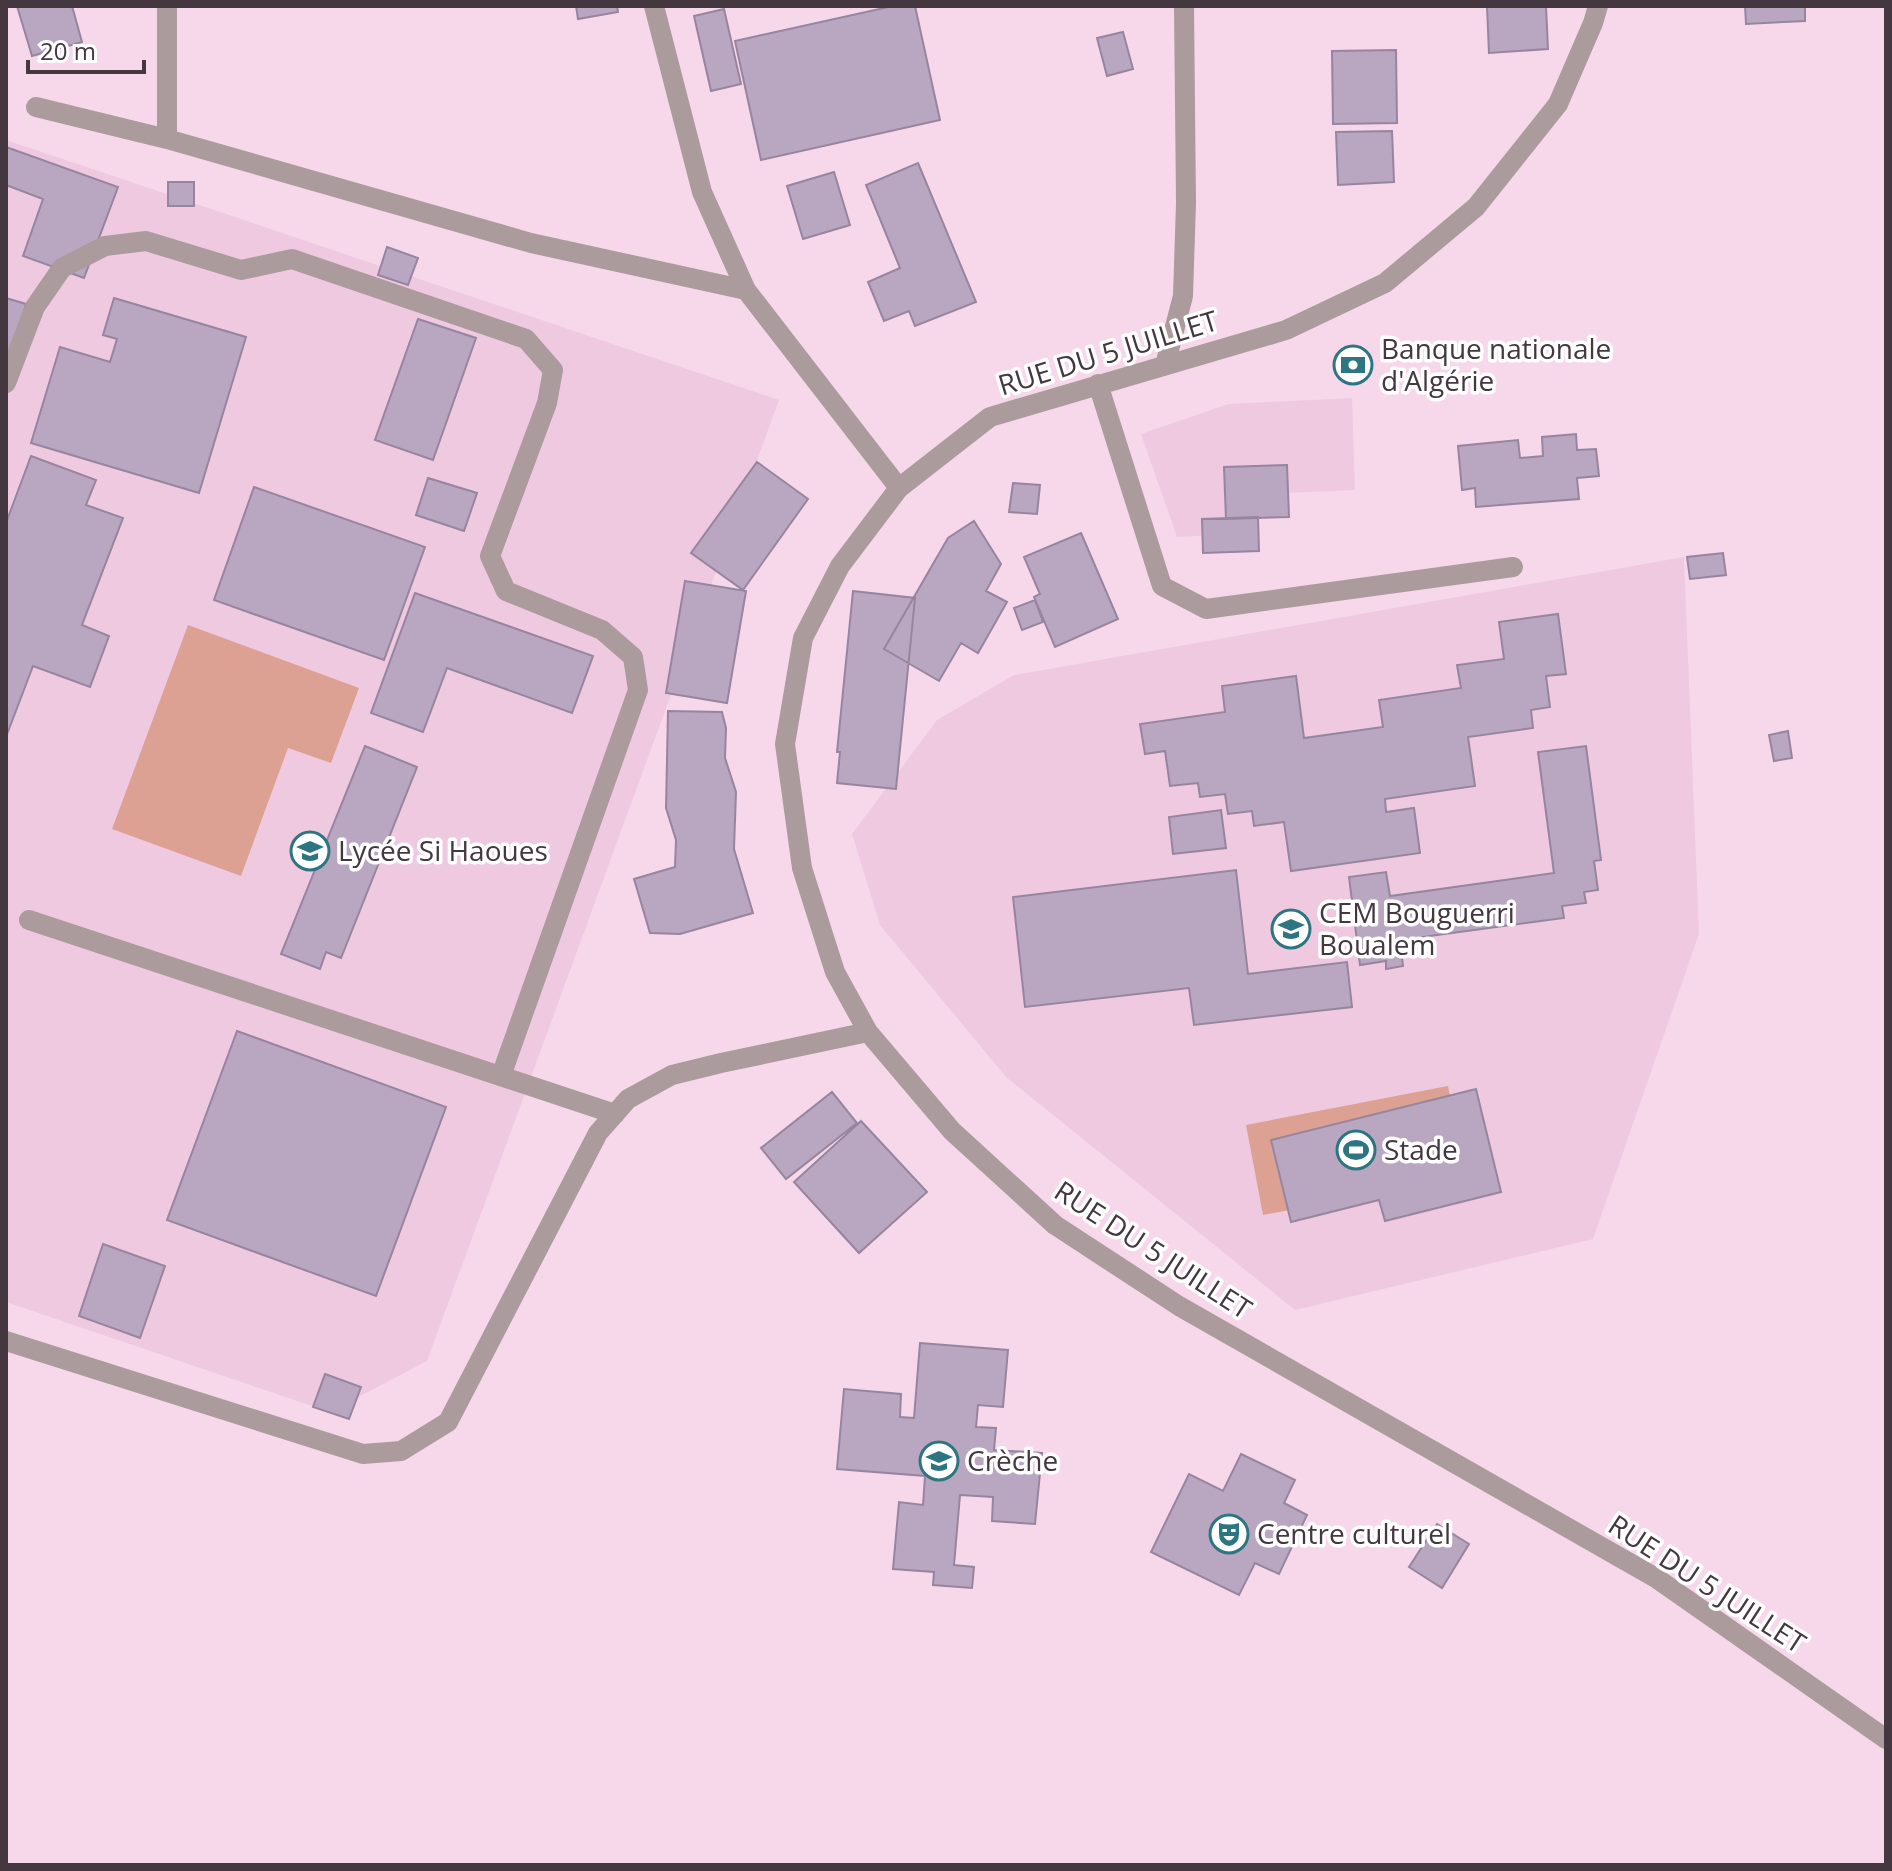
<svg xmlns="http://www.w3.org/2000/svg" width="1892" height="1871" font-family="'Open Sans',sans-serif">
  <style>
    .built { fill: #efc9e0 }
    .green { fill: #dca193 }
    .building { fill: #b9a7c2; stroke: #97859f; stroke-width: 2 }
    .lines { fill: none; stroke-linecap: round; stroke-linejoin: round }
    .minor { stroke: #ab9b9d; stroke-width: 20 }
    .labels { text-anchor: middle; stroke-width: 7; stroke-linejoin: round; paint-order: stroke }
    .poi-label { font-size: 28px; fill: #44373f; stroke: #fff; text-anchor: start }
    .street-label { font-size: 28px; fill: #44373f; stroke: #fff }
  </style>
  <rect width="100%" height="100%" fill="#f7d8eb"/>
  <path class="built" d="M6,140L779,400L427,1361L330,1412L6,1302Z
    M1352,398L1355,490L1237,495L1239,534L1177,537L1141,434L1228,404Z
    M1684,557L1699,934L1593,1239L1295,1310L1006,1077L880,925L852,834L937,720L1014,675Z"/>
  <path class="green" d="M188,625L359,688L331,763L288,748L241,876L112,829Z
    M1448,1086L1465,1176L1263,1215L1246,1125Z"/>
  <path class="building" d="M17,6H72L82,42L32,56Z
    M576,6H617L618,12L578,19Z
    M893,6H915L940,120L761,160L735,41Z
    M1487,6H1546L1548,49L1489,53Z
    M1745,6H1805V21L1746,24Z
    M724,9L741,84L711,91L694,16Z
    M1123,32L1133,69L1107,76L1097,38Z
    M1396,50L1397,123L1333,124L1332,51Z
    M1392,131L1394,182L1338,185L1336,132Z
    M6,147L118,187L84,278L23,256L43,199L6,185Z
    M918,163L976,302L915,326L909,311L884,321L868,282L900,268L866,185Z
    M834,172L850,225L803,239L787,186Z
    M168,182H194V206H168Z
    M387,247L418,258L408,285L378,275Z
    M6,298L26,304L6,373Z
    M114,298L246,337L199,493L31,443L60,347L110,362L117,339L103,335Z
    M418,319L476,338L433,460L375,440Z
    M1576,434L1577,450L1596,449L1599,476L1577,478L1579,499L1476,507L1475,488L1462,490L1458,446L1518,440L1520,458L1543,456L1542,437Z
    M31,456L96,480L86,505L123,518L82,625L109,636L90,687L33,666L6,737V523Z
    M757,462L808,499L743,590L691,553Z
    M1287,465L1289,517L1226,519L1224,467Z
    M428,478L477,493L464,531L416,515Z
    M1013,483L1040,485L1037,514L1009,512Z
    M254,487L425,547L384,660L214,600Z
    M1258,517L1259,551L1203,553L1202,519Z
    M974,521L1001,564L986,591L1007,602L978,653L961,643L939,681L884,649L948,538Z
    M1081,533L1118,619L1055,647L1034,597L1040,594L1024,557Z
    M1723,553L1726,575L1690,579L1687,557Z
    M685,581L746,591L727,703L666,693Z
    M853,591L915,598L896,789L837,783L840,752H837Z
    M415,593L593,656L572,713L447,668L423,732L371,713Z
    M1035,600L1043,622L1022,630L1014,608Z
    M1558,614L1566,674L1546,676L1550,707L1531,710L1533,728L1468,737L1475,786L1385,799L1386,812L1414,808L1420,853L1291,871L1284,822L1254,826L1252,811L1228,814L1225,794L1200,797L1198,783L1170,786L1165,751L1145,754L1140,724L1225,712L1222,686L1296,676L1304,738L1383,727L1379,700L1461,688L1457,665L1504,659L1499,622Z
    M668,711L722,712L726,728L725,758L736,792L734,849L753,913L680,934L650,933L634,879L675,867L676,840L666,808Z
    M1788,731L1792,758L1774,761L1769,735Z
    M365,746L417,767L341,958L326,952L320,969L281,954Z
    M1586,746L1601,860L1594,861L1598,890L1584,892L1586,903L1562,906L1564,918L1400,940L1403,966L1386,969V961L1360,965L1349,877L1386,872L1390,896L1554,873L1538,752Z
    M1221,810L1226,848L1173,854L1169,817Z
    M1236,870L1248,974L1347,962L1352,1007L1194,1025L1189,988L1025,1007L1013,897Z
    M237,1031L446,1107L376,1296L167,1220Z
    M1476,1089L1501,1192L1385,1221L1379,1200L1291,1222L1271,1140Z
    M832,1092L857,1123L786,1179L761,1148Z
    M861,1121L927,1192L859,1253L794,1182Z
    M103,1244L165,1266L140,1338L79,1316Z
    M920,1343L1008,1350L1003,1407L978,1405L976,1427L996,1428L994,1450L1042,1453L1035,1524L992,1521L993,1497L960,1495L954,1565L974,1567L972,1588L933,1585L934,1572L893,1569L899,1502L923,1505L925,1476L837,1469L844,1389L901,1394L900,1417L914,1418Z
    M325,1374L361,1387L349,1419L313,1407Z
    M1241,1454L1295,1480L1284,1503L1307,1515L1279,1574L1255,1563L1239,1595L1151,1552L1189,1474L1223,1491Z
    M1437,1524L1469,1544L1442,1588L1409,1567Z"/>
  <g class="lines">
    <path class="minor" d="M167,6V139
      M654,6L702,192L746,290L899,488
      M1598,6L1593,23L1558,104L1476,207L1385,283L1286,330L990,417L899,488L840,566L803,638L785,744L802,868L835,972L868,1032L952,1131L1055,1225L1179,1306L1656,1578L1886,1739
      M36,107L167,139L531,243L746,290
      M1165,365L1183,296L1186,203L1184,6
      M6,383L35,307L62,268L105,246L146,241L241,270L292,259L526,339L553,370L547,403L490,556L506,591L602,630L633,657L638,690L501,1076
      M1098,384L1162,586L1206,609L1513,567
      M29,920L615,1114
      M6,1341L363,1454L401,1451L448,1422L598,1133L628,1099L672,1075L721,1063L868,1032"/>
  </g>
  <defs>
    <symbol id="bank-ring" viewBox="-11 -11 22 22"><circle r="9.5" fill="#fff" stroke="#2d7580" stroke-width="1.5"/><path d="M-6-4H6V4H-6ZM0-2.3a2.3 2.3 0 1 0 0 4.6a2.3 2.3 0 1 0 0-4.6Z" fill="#2d7580"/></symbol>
    <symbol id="school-ring" viewBox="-11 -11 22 22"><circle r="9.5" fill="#fff" stroke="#2d7580" stroke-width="1.5"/><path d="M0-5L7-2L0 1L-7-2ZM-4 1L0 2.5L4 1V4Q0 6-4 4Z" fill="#2d7580"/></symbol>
    <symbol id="stadium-ring" viewBox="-11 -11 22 22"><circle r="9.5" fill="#fff" stroke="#2d7580" stroke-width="1.5"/><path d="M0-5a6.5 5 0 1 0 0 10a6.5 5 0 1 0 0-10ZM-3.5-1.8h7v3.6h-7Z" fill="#2d7580"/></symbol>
    <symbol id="theatre-ring" viewBox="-11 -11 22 22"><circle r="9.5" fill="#fff" stroke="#2d7580" stroke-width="1.5"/><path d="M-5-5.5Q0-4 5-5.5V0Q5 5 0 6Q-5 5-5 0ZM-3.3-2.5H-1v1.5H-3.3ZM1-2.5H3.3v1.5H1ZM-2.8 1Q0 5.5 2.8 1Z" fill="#2d7580"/></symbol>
  </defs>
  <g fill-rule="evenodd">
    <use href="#bank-ring" x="1331" y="343" width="44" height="44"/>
    <use href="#school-ring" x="288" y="829" width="44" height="44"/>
    <use href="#school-ring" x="1269" y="907" width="44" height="44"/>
    <use href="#stadium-ring" x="1334" y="1128" width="44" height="44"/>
    <use href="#school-ring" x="917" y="1439" width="44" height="44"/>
    <use href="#theatre-ring" x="1207" y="1512" width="44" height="44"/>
  </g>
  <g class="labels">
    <g class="poi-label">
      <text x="1381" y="359">Banque nationale<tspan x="1381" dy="32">d'Algérie</tspan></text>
      <text x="338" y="861">Lycée Si Haoues</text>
      <text x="1319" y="923">CEM Bouguerri<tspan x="1319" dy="32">Boualem</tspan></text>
      <text x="1384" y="1160">Stade</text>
      <text x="967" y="1471">Crèche</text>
      <text x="1257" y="1544">Centre culturel</text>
    </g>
    <g class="street-label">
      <text transform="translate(1108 353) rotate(-17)" y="10">RUE DU 5 JUILLET</text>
      <text transform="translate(1153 1250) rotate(33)" y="10">RUE DU 5 JUILLET</text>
      <text transform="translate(1707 1584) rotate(33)" y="10">RUE DU 5 JUILLET</text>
    </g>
  </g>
  <rect width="1892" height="1871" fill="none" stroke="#44373f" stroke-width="16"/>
  <path d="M28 60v12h116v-12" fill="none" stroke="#44373f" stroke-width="4"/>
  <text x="40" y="60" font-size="24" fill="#44373f" stroke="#ffffff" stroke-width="6" paint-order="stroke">20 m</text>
</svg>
